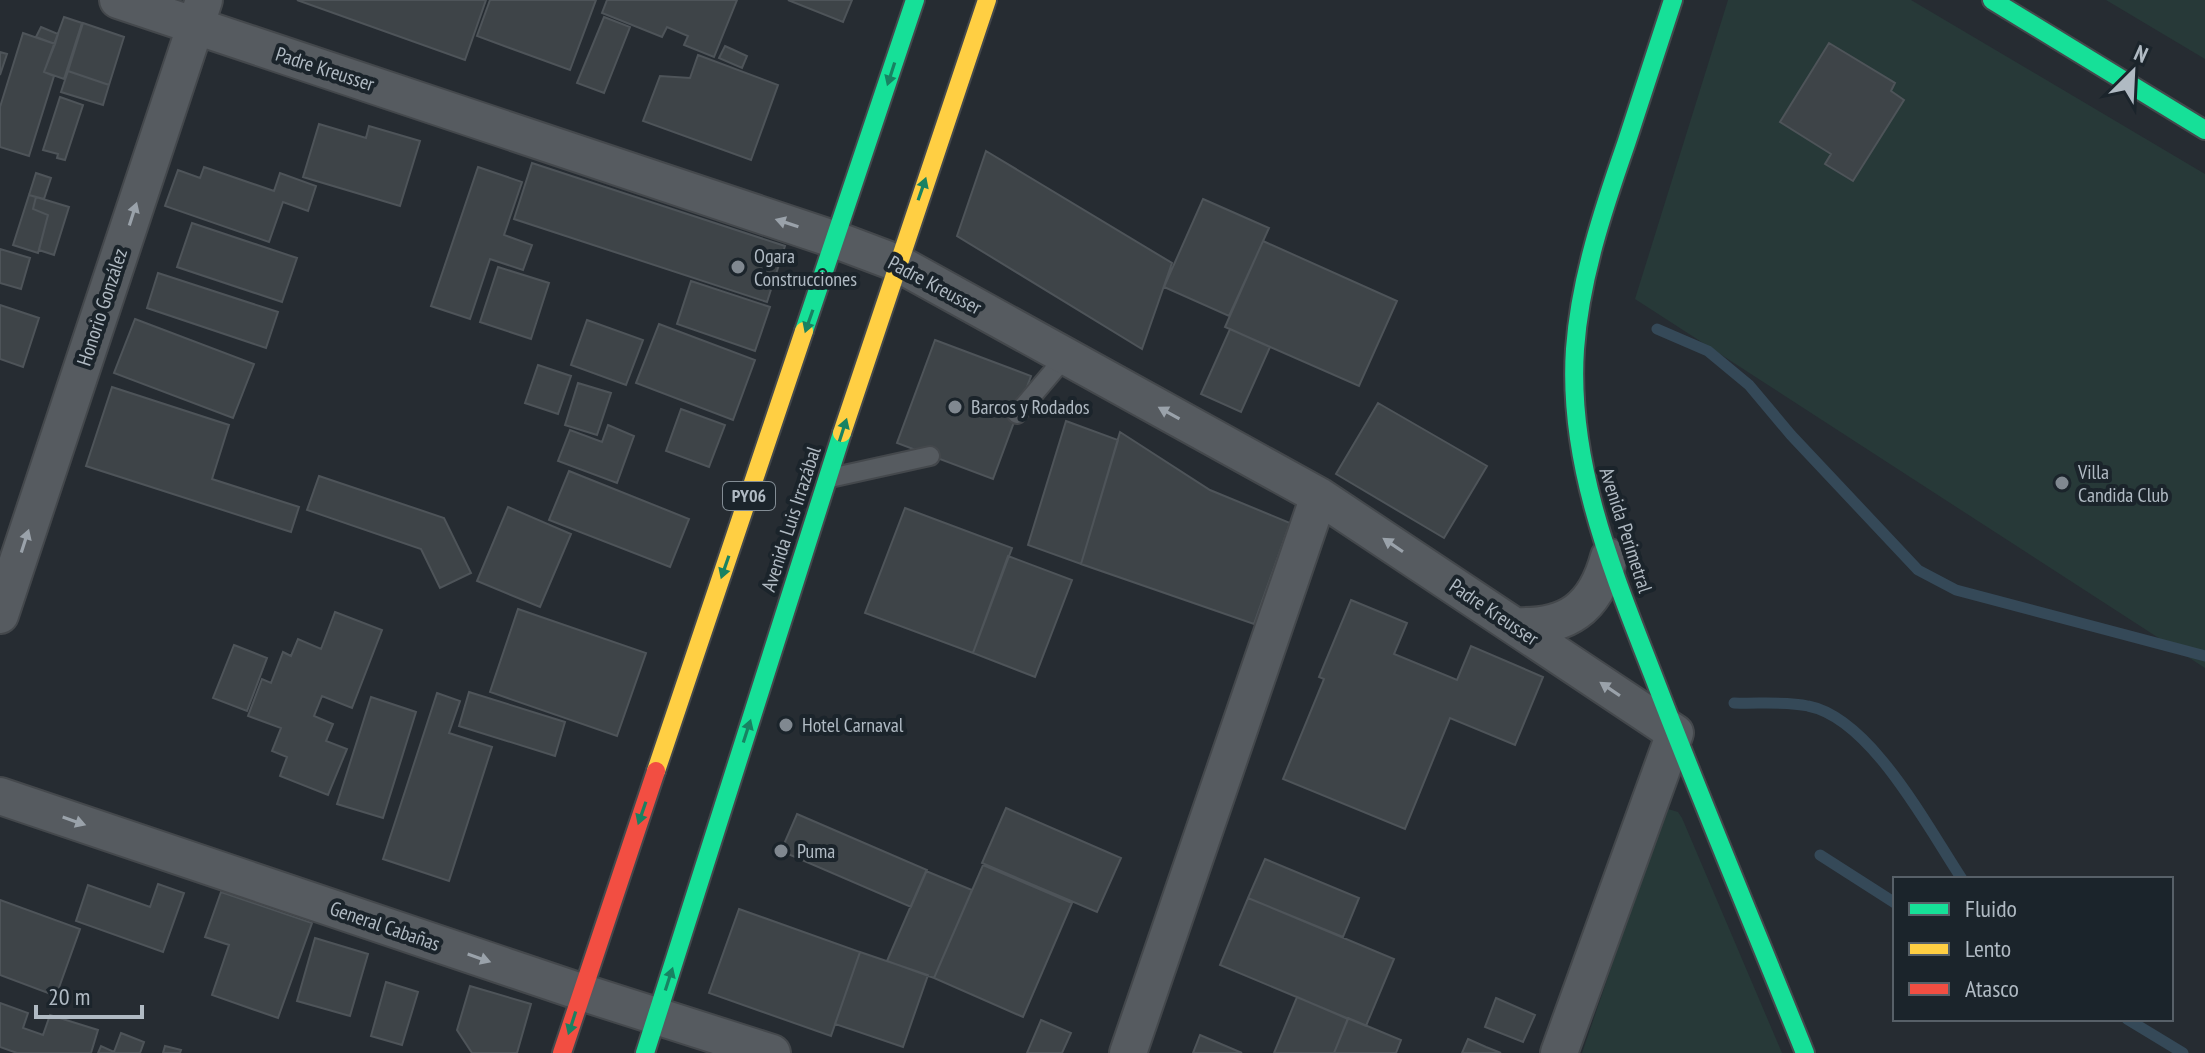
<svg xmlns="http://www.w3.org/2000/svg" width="2205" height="1053" font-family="'PT Sans Narrow',sans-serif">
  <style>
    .green { fill: #273938 }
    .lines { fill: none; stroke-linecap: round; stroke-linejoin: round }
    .stream { stroke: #354958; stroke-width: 11 }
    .building { fill: #3e4448; stroke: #4e5459; stroke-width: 2 }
    .lane-casing { stroke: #44484c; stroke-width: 22 }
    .street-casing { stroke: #44484c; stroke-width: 40 }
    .fast-casing { stroke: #44484c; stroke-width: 22 }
    .slow-casing { stroke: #44484c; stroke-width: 22 }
    .jam-casing { stroke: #44484c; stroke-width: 22 }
    .lane { stroke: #565b60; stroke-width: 18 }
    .street { stroke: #565b60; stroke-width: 36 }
    .fast { stroke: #16e098; stroke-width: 18 }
    .slow { stroke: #ffcf43; stroke-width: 18 }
    .jam { stroke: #f24e42; stroke-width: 18 }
    .oneway { fill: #188262 }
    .oneway2 { fill: #9aa2aa }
    .poi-dot { fill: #808890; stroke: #1b242b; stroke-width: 3 }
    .labels { text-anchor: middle; stroke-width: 8; stroke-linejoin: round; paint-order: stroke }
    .shield { fill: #1b242b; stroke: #838d95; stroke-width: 2 }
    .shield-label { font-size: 18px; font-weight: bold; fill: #b0bac3 }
    .street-label { font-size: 20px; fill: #b0bac3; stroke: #1b242b }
    .poi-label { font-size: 20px; fill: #b0bac3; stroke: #1b242b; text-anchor: start }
  </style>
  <rect width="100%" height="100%" fill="#262c32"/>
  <path class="green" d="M1728,0H1911L2205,174V668L1635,299Z
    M2106,0H2205V59Z
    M1668,809L1678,812L1682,818L1782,1053H1582L1663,816Z"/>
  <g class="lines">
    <path class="stream" d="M1657,329L1708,351L1749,385L1791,435L1918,570L1956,590L2205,656
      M1734,703C1758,704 1785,701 1808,706C1871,718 1928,828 1962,879
      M1820,855L1895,903
      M2127,1019L2183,1053"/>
  </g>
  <path class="building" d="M297,0H486L465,60Z
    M490,0H596L570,70L477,36Z
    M607,0H737L714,57L684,45L688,36L667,27L662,37L602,13Z
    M788,0H852L843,22Z
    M64,17L82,23L64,79L44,72Z
    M604,17L630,27L604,93L577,83Z
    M83,23L124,37L109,85L68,71Z
    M41,27L58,34L55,44L36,37Z
    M23,33L55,44L44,72L54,76L29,156L0,147V107Z
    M1829,43L1895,83L1891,91L1904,100L1853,181L1825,164L1831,154L1780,122Z
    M725,46L747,56L742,68L719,58Z
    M0,52L7,54L0,75Z
    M698,55L778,85L751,160L643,121L660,76L690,78Z
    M68,71L109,85L103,105L61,92Z
    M60,97L83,105L65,160L57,158L58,154L43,150Z
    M319,124L366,138L369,126L420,141L400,206L303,177Z
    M986,151L1172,263L1142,349L957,236Z
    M532,163L785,246L767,302L514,219Z
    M204,167L274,191L280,173L316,186L308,211L283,202L269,242L165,206L178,170L200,178Z
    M478,167L522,182L504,235L532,245L523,270L490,259L470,319L431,306Z
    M36,173L51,178L44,199L29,195Z
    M29,195L36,197L33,209L48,215L38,253L13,245Z
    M36,197L69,207L54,255L39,250L48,215L33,209Z
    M1203,199L1269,228L1229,316L1164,287Z
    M192,223L297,258L282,302L177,267Z
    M1263,241L1397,301L1359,386L1225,327Z
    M0,249L30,258L21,289L0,283Z
    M498,267L549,283L531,339L480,322Z
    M158,273L278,312L266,348L147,308Z
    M691,281L770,307L755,351L677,324Z
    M0,305L39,318L23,367L0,359Z
    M135,319L254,364L233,418L114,373Z
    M587,320L643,340L626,385L571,365Z
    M659,324L755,360L733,420L636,383Z
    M1230,329L1270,347L1241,412L1201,394Z
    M935,340L1031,376L993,479L897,443Z
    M538,365L571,376L558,414L525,403Z
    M578,383L611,393L597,435L565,425Z
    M112,387L229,425L212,479L299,507L291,532L86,466Z
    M1378,403L1487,466L1444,538L1336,474Z
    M681,409L725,425L709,467L666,451Z
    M1066,421L1118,440L1081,564L1028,545Z
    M608,425L634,436L617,483L558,461L570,430L602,442Z
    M1120,432L1210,490L1290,523L1254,624L1081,564Z
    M569,471L689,519L670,567L549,520Z
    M319,476L444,518L471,573L440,588L421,549L307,510Z
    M508,507L571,534L540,607L477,581Z
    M905,508L1012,548L973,653L865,613Z
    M1008,556L1072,580L1035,677L973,653Z
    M1351,600L1407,623L1394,654L1457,680L1471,646L1543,677L1515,745L1450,718L1405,829L1283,779L1324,679L1319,677Z
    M518,609L646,653L617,736L490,692Z
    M335,612L382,630L352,708L322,696L314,716L333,724L326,741L347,749L328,795L280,776L287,757L272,751L281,728L248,716L262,679L271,683L283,652L291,656L298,639L321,649Z
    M234,645L267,658L247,711L213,698Z
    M469,692L565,722L555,756L459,726Z
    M437,693L460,701L449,733L492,747L449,881L383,859Z
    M371,697L416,712L383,818L337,804Z
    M1006,808L1121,858L1097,912L982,863Z
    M797,814L927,870L911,907L781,851Z
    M1265,859L1359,898L1343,937L1248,898Z
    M983,865L1072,903L1023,1017L934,978Z
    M926,871L972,890L934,978L887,961Z
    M158,884L184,893L163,952L76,921L88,885L150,907Z
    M221,892L312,923L278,1018L212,995L229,945L205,937Z
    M1248,898L1394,959L1366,1026L1220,965Z
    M0,900L80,929L56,996L0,975Z
    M739,909L860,952L831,1036L709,993Z
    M315,938L368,954L350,1016L297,1001Z
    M860,952L928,975L903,1047L835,1024Z
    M386,982L418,992L402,1045L371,1036Z
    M470,986L531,1004L517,1053H472L457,1030Z
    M1297,997L1348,1019L1334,1053H1274Z
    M1496,998L1535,1015L1523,1042L1485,1027Z
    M0,1003L28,1013L23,1028L43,1035L50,1015L98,1030L91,1053H17L0,1047Z
    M1348,1018L1401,1040L1396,1053H1334Z
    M1041,1020L1071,1033L1062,1053H1027Z
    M121,1033L144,1042L140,1053H98L101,1046L114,1052Z
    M1200,1035L1242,1053H1193Z
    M1468,1039L1486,1047L1501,1053H1462Z
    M165,1046L181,1050L180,1053H163Z"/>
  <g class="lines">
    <defs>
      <path id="lane" d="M1017,414L1066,356
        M830,478L930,456"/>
      <path id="street" d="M118,0L836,240L897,263L1319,496L1675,733L1559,1053
        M0,615L204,0
        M1515,626C1567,628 1595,609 1609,557
        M0,796L581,992L772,1053
        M1128,1053L1319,496"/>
      <path id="fast" d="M1673,0C1657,48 1642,96 1626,144C1603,210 1580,279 1575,349C1567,468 1616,579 1658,688C1705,810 1756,931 1805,1053
        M1992,0L2205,130
        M804,331L915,0
        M645,1053L842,433"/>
      <path id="slow" d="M842,433L987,0
        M656,771L804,331"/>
      <path id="jam" d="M562,1053L656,771"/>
    </defs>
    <use href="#lane" class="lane-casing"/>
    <use href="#street" class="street-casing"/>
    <use href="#fast" class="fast-casing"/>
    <use href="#slow" class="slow-casing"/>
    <use href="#jam" class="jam-casing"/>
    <use href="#lane" class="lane"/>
    <use href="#street" class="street"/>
    <use href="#fast" class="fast"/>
    <use href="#slow" class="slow"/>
    <use href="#jam" class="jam"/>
  </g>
  <defs><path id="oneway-solid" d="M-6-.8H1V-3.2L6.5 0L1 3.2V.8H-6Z" transform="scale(2)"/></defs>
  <g class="oneway">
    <use href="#oneway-solid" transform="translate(891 74) rotate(108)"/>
    <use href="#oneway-solid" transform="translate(922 189) rotate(-71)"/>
    <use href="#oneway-solid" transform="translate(809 321) rotate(109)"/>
    <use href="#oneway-solid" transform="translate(843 430) rotate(-72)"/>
    <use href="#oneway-solid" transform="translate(725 567) rotate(109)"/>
    <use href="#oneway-solid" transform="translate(747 731) rotate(-72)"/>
    <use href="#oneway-solid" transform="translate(642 813) rotate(109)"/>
    <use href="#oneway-solid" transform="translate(669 979) rotate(-72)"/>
    <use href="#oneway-solid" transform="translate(572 1023) rotate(108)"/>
  </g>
  <g class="oneway2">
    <use href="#oneway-solid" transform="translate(133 214) rotate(-72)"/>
    <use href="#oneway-solid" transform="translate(787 223) rotate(-162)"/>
    <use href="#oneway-solid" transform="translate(1169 413) rotate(-151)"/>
    <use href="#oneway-solid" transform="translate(25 541) rotate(-72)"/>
    <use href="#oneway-solid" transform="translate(1393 545) rotate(-146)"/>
    <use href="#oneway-solid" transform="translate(1610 689) rotate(-146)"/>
    <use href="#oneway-solid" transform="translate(74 821) rotate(19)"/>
    <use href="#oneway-solid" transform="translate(479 958) rotate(19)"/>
  </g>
  <g class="poi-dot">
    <circle cx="738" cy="267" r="8"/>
    <circle cx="955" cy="407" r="8"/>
    <circle cx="2062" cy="483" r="8"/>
    <circle cx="786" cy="725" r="8"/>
    <circle cx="781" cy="851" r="8"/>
  </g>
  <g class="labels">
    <rect class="shield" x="723" y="482" width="52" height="28" rx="6"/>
    <g class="shield-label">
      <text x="749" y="502">PY06</text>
    </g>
    <g class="street-label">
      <text transform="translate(325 69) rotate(18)" y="7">Padre Kreusser</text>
      <text transform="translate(935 285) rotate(28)" y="7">Padre Kreusser</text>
      <text transform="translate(102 307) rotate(-72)" y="7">Honorio González</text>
      <text transform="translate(791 519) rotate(-72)" y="7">Avenida Luis Irrazábal</text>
      <text transform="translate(1626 530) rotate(72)" y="7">Avenida Perimetral</text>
      <text transform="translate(1494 612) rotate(34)" y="7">Padre Kreusser</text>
      <text transform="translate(385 926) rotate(19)" y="7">General Cabañas</text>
    </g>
    <g class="poi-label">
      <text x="754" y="263">Ogara<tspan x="754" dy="23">Construcciones</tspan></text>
      <text x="971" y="414">Barcos y Rodados</text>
      <text x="2078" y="479">Villa<tspan x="2078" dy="23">Candida Club</tspan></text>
      <text x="802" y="732">Hotel Carnaval</text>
      <text x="797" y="858">Puma</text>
    </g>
  </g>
  <rect x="1893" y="877" width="280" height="144" fill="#1b242b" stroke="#576068" stroke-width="2"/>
  <rect x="1909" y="903" width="40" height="12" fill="#16e098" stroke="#576068" stroke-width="2"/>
  <text x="1965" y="917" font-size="24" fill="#b0bac3">Fluido</text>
  <rect x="1909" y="943" width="40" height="12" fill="#ffcf43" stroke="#576068" stroke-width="2"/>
  <text x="1965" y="957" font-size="24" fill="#b0bac3">Lento</text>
  <rect x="1909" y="983" width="40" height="12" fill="#f24e42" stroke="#576068" stroke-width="2"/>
  <text x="1965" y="997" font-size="24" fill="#b0bac3">Atasco</text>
  <g transform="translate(2133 72) rotate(24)" stroke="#1b242b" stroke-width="6" paint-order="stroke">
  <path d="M0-6L14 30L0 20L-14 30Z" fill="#b0bac3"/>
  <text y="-12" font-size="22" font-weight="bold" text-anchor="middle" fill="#b0bac3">N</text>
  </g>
  <path d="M36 1005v12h106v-12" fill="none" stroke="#b0bac3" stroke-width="4"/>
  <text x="48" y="1005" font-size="24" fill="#b0bac3" stroke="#1b242b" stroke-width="6" paint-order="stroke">20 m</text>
</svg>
